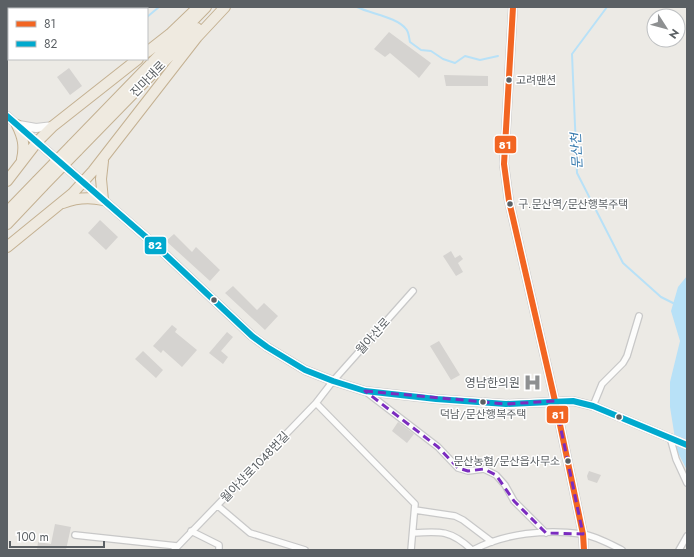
<svg xmlns="http://www.w3.org/2000/svg" width="694" height="557" font-family="Jost,'Noto Sans KR',sans-serif">
  <style>
    .water { fill: #b8e1f7 }
    .lines { fill: none; stroke-linecap: round; stroke-linejoin: round }
    .stream { stroke: #b8e1f7; stroke-width: 2 }
    .building { fill: #d5d3d0 }
    .street-casing { stroke: #c8c8c8; stroke-width: 8 }
    .secondary-casing { stroke: #c9c9c9; stroke-width: 10 }
    .highway-casing { stroke: #c4b192; stroke-width: 12 }
    .street { stroke: #fcfcfb; stroke-width: 5.5 }
    .secondary { stroke: #fcfcfb; stroke-width: 8 }
    .highway { stroke: #efeae0; stroke-width: 10 }
    .highway-bridge-casing { stroke: #c4b192; stroke-width: 12; stroke-linecap: butt }
    .highway-bridge { stroke: #efeae0; stroke-width: 10 }
    .bus-1-casing { stroke: #fff; stroke-width: 9 }
    .bus-2-casing { stroke: #fff; stroke-width: 9 }
    .bus-1 { stroke: #f26522; stroke-width: 6 }
    .bus-2 { stroke: #00a9ce; stroke-width: 6 }
    .marked { fill: none; stroke: #7b2cbf; stroke-width: 3; stroke-dasharray: 8 5; stroke-linejoin: round }
    .bus-dot { fill: #5b6064; stroke: #fff; stroke-width: 1.5 }
    .labels { text-anchor: middle; stroke-width: 3; stroke-linejoin: round; paint-order: stroke }
    .bus-label { font-size: 11px; fill: #5b6064; stroke: #fff; text-anchor: start }
    .street-label { font-size: 12px; fill: #5b6064; stroke: #fff }
    .poi-label { font-size: 12px; fill: #5b6064; stroke: #fff; text-anchor: end }
    .water-label { font-size: 13px; font-style: italic; fill: #367aae; stroke: #fff }
    .line-badge { stroke: #fff; stroke-width: 1.5 }
    .badge-label { font-size: 11px; text-anchor: middle; font-weight: bold; fill: #fff }
  </style>
  <rect width="100%" height="100%" fill="#eceae5"/>
  <path class="water" d="M687,276V470L677,451L670,407V382L680,341L671,311L678,287Z"/>
  <g class="lines">
    <path class="stream" d="M357,7C371,14 397,17 406,29C409,32 409,38 410,42L421,50L431,51L443,59L455,63L465,56L480,60L498,56
      M607,7L572,54L577,173L623,263L661,297L675,304
      M147,17L159,7"/>
  </g>
  <path class="building" d="M389,32L431,63L419,78L416,75L390,53L385,57L374,49Z
    M69,68L82,86L70,95L57,77Z
    M444,75L488,76V86H446Z
    M100,220L118,237L106,250L88,233Z
    M174,234L192,252L196,247L220,270L210,281L166,241Z
    M451,251L455,258L460,255L463,259L458,263L463,272L456,276L443,256Z
    M233,286L257,310L264,303L278,316L265,330L225,293Z
    M172,325L177,329L175,332L197,350L182,367L163,350L161,353L153,346Z
    M227,332L233,337L221,351L228,357L223,364L209,353Z
    M439,341L460,375L451,380L430,346Z
    M143,351L163,370L156,378L135,359Z
    M398,422L414,434L407,443L392,431Z
    M589,471L601,475L597,483L588,480L587,476Z
    M55,524L71,527L66,550H37L38,542L51,544Z"/>
  <g class="lines">
    <defs>
      <path id="street" d="M365,391L438,447L458,468L468,471L484,469L496,475L505,485L514,501L546,533
        M316,403L415,504L411,550
        M593,406L602,384L623,363L627,356L639,316
        M670,437L676,459L687,483
        M218,506L250,533L305,550
        M415,510L455,516L463,520L492,542
        M191,531L219,545V550
        M413,533C440,531 451,530 472,550
        M75,535L177,546
        M174,550L316,403L333,381L413,291
        M473,550C505,533 546,529 582,534C596,536 610,544 622,550
        M679,550L687,536"/>
      <path id="secondary" d="M513,7L504,164L509,201L555,401L583,534L584,550
        M7,116L154,244L252,336L267,347L305,370L333,381L365,391L436,399L506,404L573,401L593,406L687,445
        M19,125L36,128L53,126"/>
      <path id="highway" d="M147,52L170,34L195,10
        M17,125C23,137 25,146 22,159
        M72,145L206,7
        M77,151L197,28
        M7,181L37,142L53,126L138,59
        M63,203C76,198 89,197 103,200L101,179L103,161
        M7,212L37,181
        M7,224L43,186
        M7,247L72,194L93,171L197,37L225,7"/>
    </defs>
    <use href="#street" class="street-casing"/>
    <use href="#secondary" class="secondary-casing"/>
    <use href="#highway" class="highway-casing"/>
    <use href="#street" class="street"/>
    <use href="#secondary" class="secondary"/>
    <use href="#highway" class="highway"/>
    <defs>
      <path id="highway-bridge" d="M37,181L72,145
        M43,186L77,151"/>
    </defs>
    <use href="#highway-bridge" class="highway-bridge-casing"/>
    <use href="#highway-bridge" class="highway-bridge"/>
    <defs>
      <path id="bus-1" d="M513,7L504,164L509,201L555,401L583,534L584,550"/>
      <path id="bus-2" d="M7,116L154,244L252,336L267,347L305,370L333,381L365,391L436,399L506,404L573,401L593,406L687,445"/>
    </defs>
    <use href="#bus-1" class="bus-1-casing"/>
    <use href="#bus-2" class="bus-2-casing"/>
    <use href="#bus-1" class="bus-1"/>
    <use href="#bus-2" class="bus-2"/>
  </g>
  <path class="marked" d="M365,391L506,404L555,401L583,534L546,533L514,501L496,475L484,469L468,471L458,468L438,447Z"/>
  <defs>
    <symbol id="hospital-bare" viewBox="-9 -9 18 18"><path d="M-5-5h3v3.5h4V-5h3V5h-3V1.5h-4V5h-3Z" fill="#8e9091" stroke="#fff" stroke-width="2.5" paint-order="stroke"/></symbol>
  </defs>
  <g fill-rule="evenodd">
    <use href="#hospital-bare" x="520" y="370" width="25" height="25"/>
  </g>
  <g class="bus-dot">
    <circle cx="509" cy="80" r="3.5"/>
    <circle cx="510" cy="204" r="3.5"/>
    <circle cx="214" cy="300" r="3.5"/>
    <circle cx="483" cy="402" r="3.5"/>
    <circle cx="619" cy="417" r="3.5"/>
    <circle cx="568" cy="461" r="3.5"/>
  </g>
  <g class="labels">
    <g class="bus-label">
      <text x="516" y="84">고려맨션</text>
      <text x="518" y="208">구.문산역/문산행복주택</text>
      <text x="483" y="418" text-anchor="middle">덕남/문산행복주택</text>
      <text x="560" y="465" text-anchor="end">문산농협/문산읍사무소</text>
    </g>
    <g class="street-label">
      <text transform="translate(148 79) rotate(-46)" y="4">진마대로</text>
      <text transform="translate(373 336) rotate(-48)" y="4">월아산로</text>
      <text transform="translate(255 467) rotate(-46)" y="4">월아산로1048번길</text>
    </g>
    <g class="poi-label">
      <text x="520" y="387">영남한의원</text>
    </g>
    <g class="water-label">
      <text transform="translate(576 151) rotate(-93)" y="5">문산천</text>
    </g>
  </g>
  <g class="line-badge">
    <rect x="494" y="135" width="23" height="19" rx="4" fill="#f26522"/>
    <rect x="144" y="236" width="23" height="19" rx="4" fill="#00a9ce"/>
    <rect x="546" y="405" width="23" height="19" rx="4" fill="#f26522"/>
  </g>
  <g class="badge-label">
    <text x="505" y="149">81</text>
    <text x="155" y="249">82</text>
    <text x="558" y="419">81</text>
  </g>
  <rect width="694" height="557" fill="none" stroke="#5b6064" stroke-width="16"/>
  <rect x="8" y="8" width="140" height="52" fill="#ffffff" stroke="#bdbfc1"/>
  <rect x="16" y="21" width="20" height="6" fill="#f26522" stroke="#bdbfc1"/>
  <text x="44" y="28" font-size="12" fill="#5b6064">81</text>
  <rect x="16" y="41" width="20" height="6" fill="#00a9ce" stroke="#bdbfc1"/>
  <text x="44" y="48" font-size="12" fill="#5b6064">82</text>
  <g transform="translate(666 28) rotate(126)"><circle r="19" fill="#ffffff" stroke="#bdbfc1"/>
  <path d="M0-3L7 15L0 10L-7 15Z" fill="#8e9091"/>
  <text y="-6" font-size="11" font-weight="bold" text-anchor="middle" fill="#5b6064">N</text>
  </g>
  <path d="M10 541v6h94v-6" fill="none" stroke="#5b6064" stroke-width="2"/>
  <text x="16" y="541" font-size="12" fill="#5b6064" stroke="#ffffff" stroke-width="3" paint-order="stroke">100 m</text>
</svg>
